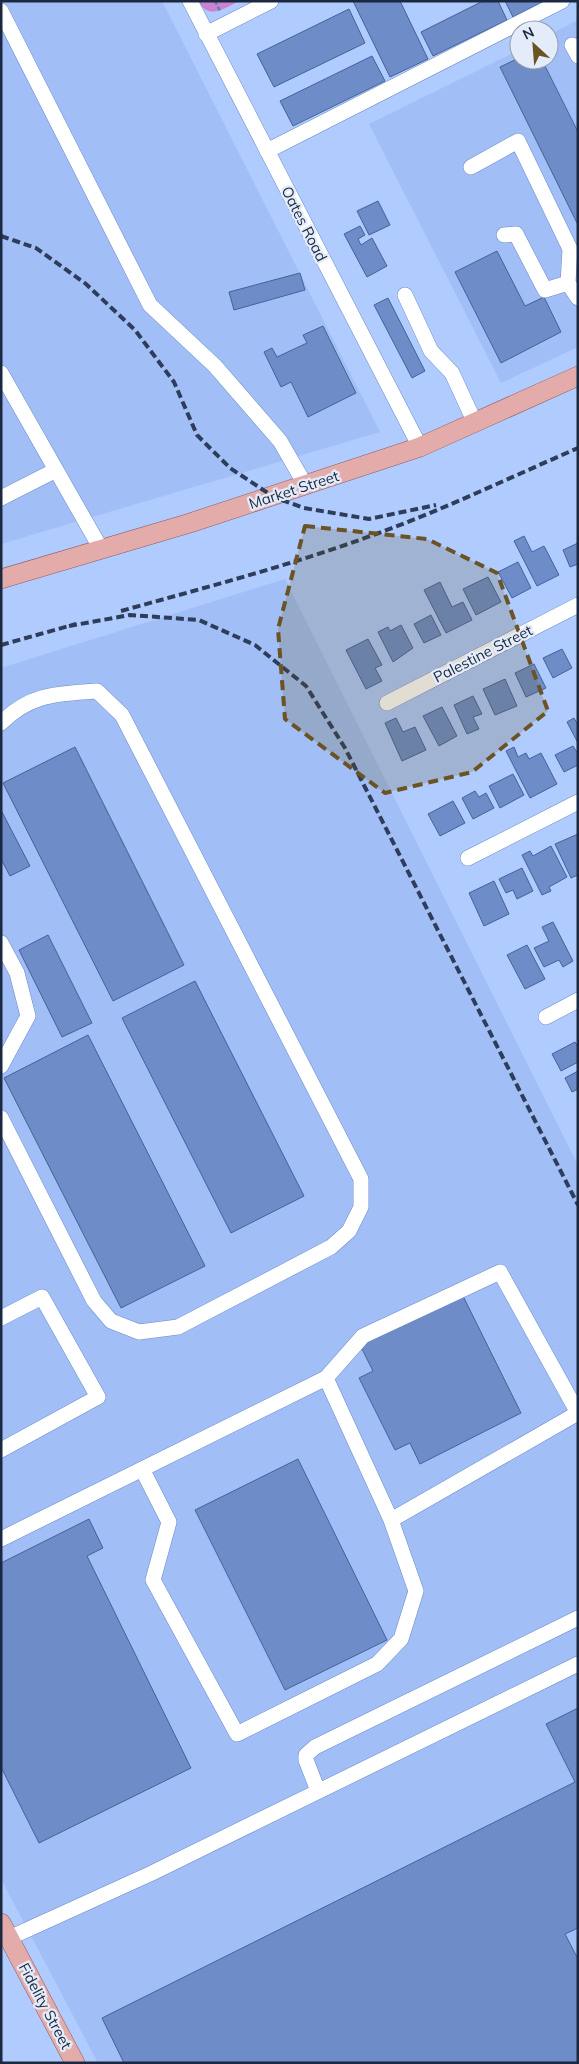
<svg xmlns="http://www.w3.org/2000/svg" width="579" height="2064" font-family="Mulish,sans-serif">
  <style>
    .built { fill: #a1bff6 }
    .green { fill: #c983d2 }
    .building { fill: #6d8cc8; stroke: #44629a }
    .lines { fill: none; stroke-linecap: round; stroke-linejoin: round }
    .minor-casing { stroke: #6b8ac6; stroke-width: 16 }
    .major-casing { stroke: #915a61; stroke-width: 20 }
    .path { stroke: #697ea5; stroke-width: 2.5; stroke-dasharray: 4 2.5; stroke-linecap: butt }
    .minor { stroke: #fff; stroke-width: 15 }
    .major { stroke: #e3acaa; stroke-width: 19 }
    .rail { stroke: #2e3d5a; stroke-width: 4; stroke-dasharray: 8 4; stroke-linecap: butt }
    .marked { fill: #6b5323; fill-opacity: 0.2; stroke: #6b5323; stroke-width: 4; stroke-dasharray: 10 6; stroke-linejoin: round }
    .labels { text-anchor: middle; stroke-width: 4.5; stroke-linejoin: round; paint-order: stroke }
    .street-label { font-size: 15px; fill: #1b2841; stroke: #e4ecf9 }
  </style>
  <rect width="100%" height="100%" fill="#b0cbfe"/>
  <path class="built" d="M1,1H162L380,432L1,544Z
    M578,20V347L501,383L369,124L519,50V60H549V35Z
    M285,579L578,1165V2063H98L1,1879V668Z"/>
  <path class="green" d="M198,1H239C223,9 209,20 198,1Z"/>
  <path class="building" d="M353,1H400L428,59L390,77Z
    M483,1H498L507,20L433,56L421,32Z
    M505,1H545L513,17Z
    M349,9L365,43L274,87L257,54Z
    M372,56L385,81L293,126L280,101Z
    M519,58V60H542L578,132V225L500,67Z
    M378,201L390,225L369,235L357,211Z
    M360,226L365,235L358,239L361,245L372,238L387,266L367,277L344,234Z
    M497,251L525,306L544,297L561,332L501,363L455,272Z
    M300,273L305,290L234,310L229,292Z
    M388,298L425,371L412,378L374,305Z
    M323,326L356,393L308,417L291,382L281,387L264,352L272,348L277,357L307,343L303,335Z
    M524,536L532,552L544,546L559,575L537,586L514,541Z
    M578,543V564L570,567L563,550Z
    M518,562L531,588L512,598L498,572Z
    M488,577L501,602L476,615L463,589Z
    M440,582L452,607L463,602L472,620L446,633L424,590Z
    M431,615L441,635L424,643L414,624Z
    M401,625L413,648L393,662L378,632L388,627L390,631Z
    M368,639L382,665L375,668L382,681L366,689L346,650Z
    M562,649L572,668L553,678L543,658Z
    M534,664L546,688L526,697L515,673Z
    M505,679L517,706L495,715L483,689Z
    M473,696L482,714L473,717L479,729L467,734L454,705Z
    M442,707L457,736L439,746L423,716Z
    M396,718L403,732L415,727L426,750L402,761L385,723Z
    M574,718L578,725V743L567,722Z
    M573,746L578,754V765L564,772L555,755Z
    M75,747L184,965L113,1001L3,783Z
    M514,747L518,757L526,753L529,759L541,753L557,784L530,798L506,751Z
    M513,774L524,795L500,808L489,786Z
    M475,791L479,797L486,793L494,808L473,819L462,798Z
    M453,801L465,823L440,836L428,814Z
    M1,810L30,866L10,876L1,859Z
    M578,834V875L571,878L555,844Z
    M551,846L567,877L549,887L551,891L542,895L522,855L530,851L533,856Z
    M522,868L533,891L517,899L513,890L506,893L499,879Z
    M494,881L509,914L484,926L469,893Z
    M553,922L573,961L563,967L559,960L544,967L534,948L549,941L542,927Z
    M48,935L92,1023L62,1037L19,950Z
    M527,945L545,979L525,989L507,955Z
    M195,981L304,1196L231,1233L122,1018Z
    M88,1035L205,1266L121,1308L4,1078Z
    M575,1042L578,1047V1062L561,1071L552,1054Z
    M578,1071V1089L572,1092L565,1078Z
    M462,1294L521,1413L420,1464L410,1443L395,1450L359,1378L373,1371L360,1345Z
    M298,1459L387,1640L285,1690L195,1510Z
    M89,1519L103,1548L87,1556L191,1768L39,1843L1,1767V1563Z
    M578,1708V1928L565,1934L578,1959V2063H124L102,2018L575,1782L546,1724Z"/>
  <g class="lines">
    <defs>
      <path id="minor" d="M190,1L420,447
        M1,11L150,305L215,366L280,441L306,486
        M206,34L271,1
        M572,45L578,56
        M267,151L562,1
        M471,167L518,141L570,249L568,283L578,298
        M504,235L516,234L545,290L568,283
        M405,295L431,351L452,373L475,423
        M1,373L101,549
        M1,498L56,470
        M387,703L578,605
        M1,723C31,693 58,694 97,691L122,715L361,1179V1207L349,1231L331,1247L178,1327L139,1332L111,1321L94,1301L1,1118
        M468,858L578,802
        M1,943L17,973L28,1016L1,1066
        M546,1017L578,1000
        M1,1318L42,1297L98,1397L1,1450
        M326,1378L391,1520
        M1,1539L326,1378L363,1336L500,1272L578,1413L391,1520L416,1591L401,1639L377,1664L237,1734L153,1580L169,1522L142,1469
        M318,1791L306,1760V1755L315,1747L578,1618
        M9,1938L152,1873L578,1664"/>
      <path id="major" d="M1,579L190,523L420,447L578,376
        M1,1923L75,2063"/>
    </defs>
    <use href="#minor" class="minor-casing"/>
    <use href="#major" class="major-casing"/>
    <path class="path" d="M215,1L220,11"/>
    <use href="#minor" class="minor"/>
    <use href="#major" class="major"/>
    <path class="rail" d="M1,236L36,248L86,284L135,330L174,382L197,435L230,468L274,497L304,508L369,519L436,505
      M121,611C207,587 292,565 376,534C445,509 511,477 578,448
      M69,626L130,615L199,620L255,645L306,686L345,748L578,1205
      M1,645L76,624"/>
  </g>
  <path class="marked" d="M305,526L427,539L497,573L548,711L472,772L385,793L285,719L278,629Z"/>
  <g class="labels">
    <g class="street-label">
      <text transform="translate(304 224) rotate(63)" y="5">Oates Road</text>
      <text transform="translate(294 490) rotate(-18)" y="5">Market Street</text>
      <text transform="translate(483 654) rotate(-27)" y="5">Palestine Street</text>
      <text transform="translate(45 2006) rotate(62)" y="5">Fidelity Street</text>
    </g>
  </g>
  <rect width="579" height="2064" fill="none" stroke="#1b2841" stroke-width="5"/>
  <g transform="translate(534 45) rotate(334)"><circle r="24" fill="#e4ecf9" stroke="#949eaf"/>
  <path d="M0-4L9 19L0 12L-9 19Z" fill="#6b5323"/>
  <text y="-8" font-size="14" font-weight="bold" text-anchor="middle" fill="#1b2841">N</text>
  </g>
</svg>
